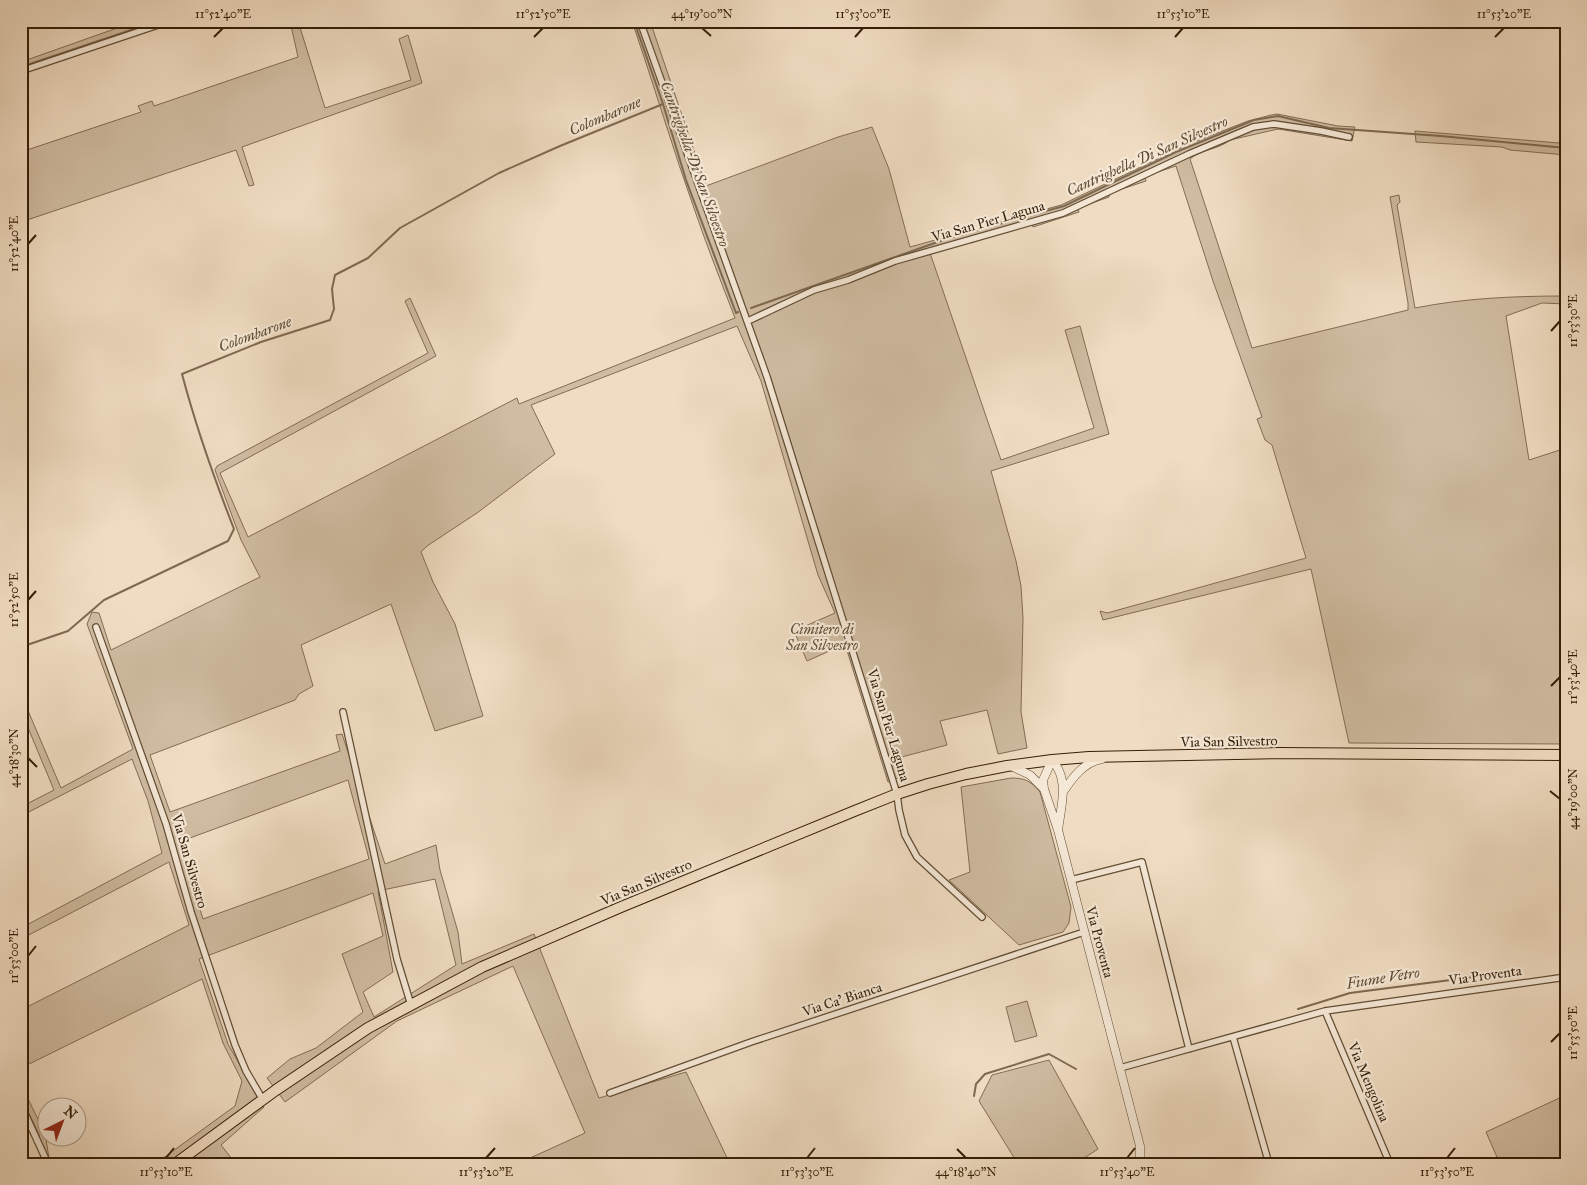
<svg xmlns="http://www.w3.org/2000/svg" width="1587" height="1185" font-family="'IM FELL Great Primer',serif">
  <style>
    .green { fill: #d0bca2; stroke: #826d54; fill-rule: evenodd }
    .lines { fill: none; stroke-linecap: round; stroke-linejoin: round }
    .stream { stroke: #7e6950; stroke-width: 2 }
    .minor-casing { stroke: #624e35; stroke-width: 8 }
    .tertiary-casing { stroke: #624e35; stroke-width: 9 }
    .primary-casing { stroke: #331e06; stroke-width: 12 }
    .minor { stroke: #f5e8d7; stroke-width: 5.5 }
    .tertiary { stroke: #f5e8d7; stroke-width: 8 }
    .primary { stroke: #f0dcc2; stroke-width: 10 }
    .ticks { fill: none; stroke: #331e06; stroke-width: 2 }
    .labels { text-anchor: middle; stroke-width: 4.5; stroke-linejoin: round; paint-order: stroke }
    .street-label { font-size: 14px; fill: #331e06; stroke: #f5e8d7 }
    .park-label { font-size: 14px; font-style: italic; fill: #624d35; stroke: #f5e8d7 }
    .water-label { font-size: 15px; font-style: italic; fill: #5f4a31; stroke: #f5e8d7 }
    .neatline { fill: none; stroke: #331e06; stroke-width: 2 }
    .ticks-label { font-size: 12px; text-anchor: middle; fill: #331e06 }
  </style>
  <rect width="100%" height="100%" fill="#f0dcc2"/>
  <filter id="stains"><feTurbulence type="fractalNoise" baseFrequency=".004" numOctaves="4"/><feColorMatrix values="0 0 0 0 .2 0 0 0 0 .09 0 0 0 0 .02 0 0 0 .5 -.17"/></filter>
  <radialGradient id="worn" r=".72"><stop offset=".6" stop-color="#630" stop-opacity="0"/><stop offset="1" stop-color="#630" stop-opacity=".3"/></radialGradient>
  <path class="green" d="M137,21H178L21,74V62Z
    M290,21H298L325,108L411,80L399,39L408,35L422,83L242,147L254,185L249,186L236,150L21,222V152L141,112L138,106L152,101L154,106L298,57Z
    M632,21H650L706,186L838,137L872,127L889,169L910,247L1061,205L1189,144L1248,121L1271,115L1277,114L1338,126L1355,127L1352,141L1278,129L1230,140C1218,150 1201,149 1190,159L1252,348L1408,310V303L1390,197L1399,195L1400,202L1397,205L1415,308C1465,298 1515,296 1566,296V304L1542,303L1506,316L1529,460L1566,448V744L1349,743L1311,569L1103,620L1100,611L1107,613L1306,558L1272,445L1265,440L1257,419L1262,417L1213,281L1176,166L1145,176L1146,181L1110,193L1109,197L1078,208L1079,212L1033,227L1031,223L971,243L968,241L930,253L1001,460L1094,428L1065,330L1080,326L1109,434L991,471L1016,561L1021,586L1023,618L1021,712L1027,748L998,754L987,710L940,721L947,745L894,759L900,777L888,782L845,644L807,661L794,631L835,613L818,575L761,381L737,326L531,405L555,454L477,513L427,546L421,552L433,582L455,624L483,716L435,731L391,604L301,645L313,686L299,694L295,700L150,755L170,812L340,751L336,735L342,734L385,864L436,845L440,870L458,932L462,964L534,934L599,1098L686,1072L730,1164H517L585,1133L513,966L397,1021L285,1102L267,1078L290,1059L316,1048L363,1012L342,954L383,936L373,893L199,959L228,1044L264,1107L221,1145L236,1164H155L235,1106L242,1081L223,1043L202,979L21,1068V1010L189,925L169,862L21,939V928L162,853L148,801L132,759L21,816V807L54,790L21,711V688L29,713L61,788L133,749L87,624L92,612L99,613L111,650L260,577L241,540L215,470L217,466L428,353L405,301L410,298L436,356L220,473L248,537L517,398L519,404L735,318C722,284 708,249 696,214C673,150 654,85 632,21ZM348,780L369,859L203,919L179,842ZM435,879L456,965L374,1017L363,992L393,972L378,891Z
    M1566,105V155L1510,150L1502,147L1416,142L1415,131L1559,143Z
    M1011,778C1025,778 1031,781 1040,792L1071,907L1069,923L1063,932L1019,945L949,880L970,872L961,787Z
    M1027,1001L1037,1036L1015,1042L1006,1007Z
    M1049,1060L1098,1149L1075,1164H1018L979,1101L992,1075Z
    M21,1085L45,1133L49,1158L52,1164H42L41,1162L39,1134L21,1097Z
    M1566,1095V1164H1500L1486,1132Z"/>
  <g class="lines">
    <path class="stream" d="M634,21L663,104L686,180L736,313L738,312
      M21,67L158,21
      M751,308L949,238L1064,206L1176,152L1254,120L1278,116L1329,128L1441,136L1566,148
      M21,647L68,631L104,600L228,541L234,529C214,478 196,427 182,374L261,342L330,320L334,309L332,289L335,275L368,258L400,228L499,173L560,146L663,104
      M1298,1009L1350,993L1474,977
      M974,1096L976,1084L985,1074L1049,1054L1076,1069"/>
    <defs>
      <path id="minor" d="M640,21L767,377L897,794L899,810L905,835L917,857L982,917
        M21,71L170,21
        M748,321L814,290L848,280L895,261L1063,213L1189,154L1253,127L1274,124L1321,131L1349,137
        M96,627L166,824L191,912L235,1045L246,1071L263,1100
        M343,712L397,959L411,1005
        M1071,880L1142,862L1189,1049
        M1325,1011L1390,1164
        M1233,1037L1269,1164
        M1120,1068L1325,1011L1566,977
        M610,1093L751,1042L1084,932
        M21,1105L48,1164"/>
      <path id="tertiary" d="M1011,766L1030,775L1044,789
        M1063,792C1073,777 1084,762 1102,759
        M1058,830C1061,806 1070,780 1052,760L1043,780L1044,789L1058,830L1140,1146V1161L1136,1164"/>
      <path id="primary" d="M175,1164L276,1090L368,1028L482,967L621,907L852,812L897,794L928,784L966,774L1007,766L1052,760L1089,757L1278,753L1566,755"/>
    </defs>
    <use href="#minor" class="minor-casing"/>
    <use href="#tertiary" class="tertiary-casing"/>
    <use href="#primary" class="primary-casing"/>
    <use href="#minor" class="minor"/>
    <use href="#tertiary" class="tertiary"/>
    <use href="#primary" class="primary"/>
  </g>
  <path class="ticks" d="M702,28L711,36M214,37L223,28M534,37L543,28M855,37L863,28M1175,37L1183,28M1495,37L1504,28M28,244L36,235M1551,331L1560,321M28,600L36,591M1551,686L1560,677M28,758L37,767M1550,791L1560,799M28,956L36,946M1551,1042L1560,1033M957,1149L966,1158M166,1158L174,1148M486,1158L495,1148M807,1158L815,1148M1127,1158L1135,1148M1447,1158L1455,1148"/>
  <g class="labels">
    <g class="street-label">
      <text transform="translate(988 221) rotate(-16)" y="5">Via San Pier Laguna</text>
      <text transform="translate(889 725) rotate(73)" y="5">Via San Pier Laguna</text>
      <text transform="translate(1229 741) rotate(-1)" y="5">Via San Silvestro</text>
      <text transform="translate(190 861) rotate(74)" y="5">Via San Silvestro</text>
      <text transform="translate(646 882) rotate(-23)" y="5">Via San Silvestro</text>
      <text transform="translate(1100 942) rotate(75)" y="5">Via Proventa</text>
      <text transform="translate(1485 975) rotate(-8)" y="5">Via Proventa</text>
      <text transform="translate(842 999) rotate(-18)" y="5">Via Ca' Bianca</text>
      <text transform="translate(1369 1082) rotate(67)" y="5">Via Mengolina</text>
    </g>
    <g class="park-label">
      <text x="822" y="634">Cimitero di<tspan x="822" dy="16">San Silvestro</tspan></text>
    </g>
    <g class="water-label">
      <text transform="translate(605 116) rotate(-23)" y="5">Colombarone</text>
      <text transform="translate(1147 156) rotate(-24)" y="5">Cantrighella Di San Silvestro</text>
      <text transform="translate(695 164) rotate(70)" y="5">Cantrighella Di San Silvestro</text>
      <text transform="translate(255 334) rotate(-20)" y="5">Colombarone</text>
      <text transform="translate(1383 978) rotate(-9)" y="5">Fiume Vetro</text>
    </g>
  </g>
  <rect width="1587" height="1185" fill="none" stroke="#f0dcc2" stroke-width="55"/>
  <g transform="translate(62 1122) rotate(42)"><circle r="24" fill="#f5e8d7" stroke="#a79783"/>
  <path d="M0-4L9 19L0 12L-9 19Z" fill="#8f2418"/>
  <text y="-8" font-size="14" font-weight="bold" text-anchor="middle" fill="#331e06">N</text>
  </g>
  <rect x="28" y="28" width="1532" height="1130" class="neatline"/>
  <g class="ticks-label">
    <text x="223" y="18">11°52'40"E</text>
    <text x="543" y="18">11°52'50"E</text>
    <text x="702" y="18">44°19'00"N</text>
    <text x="863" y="18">11°53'00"E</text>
    <text x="1183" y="18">11°53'10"E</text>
    <text x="1504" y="18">11°53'20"E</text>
    <text transform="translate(14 244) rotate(-90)" y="4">11°52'40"E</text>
    <text transform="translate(1573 321) rotate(-90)" y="4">11°53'30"E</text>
    <text transform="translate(14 600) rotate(-90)" y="4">11°52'50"E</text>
    <text transform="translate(1573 677) rotate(-90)" y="4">11°53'40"E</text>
    <text transform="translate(14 758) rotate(-90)" y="4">44°18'30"N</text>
    <text transform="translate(1573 799) rotate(-90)" y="4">44°19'00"N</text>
    <text transform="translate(14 956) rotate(-90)" y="4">11°53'00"E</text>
    <text transform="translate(1573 1033) rotate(-90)" y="4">11°53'50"E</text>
    <text x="166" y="1176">11°53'10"E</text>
    <text x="486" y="1176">11°53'20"E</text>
    <text x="807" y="1176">11°53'30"E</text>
    <text x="966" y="1176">44°18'40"N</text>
    <text x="1127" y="1176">11°53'40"E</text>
    <text x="1447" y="1176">11°53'50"E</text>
  </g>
  <rect width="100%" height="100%" filter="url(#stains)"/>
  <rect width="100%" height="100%" fill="url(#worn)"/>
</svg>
